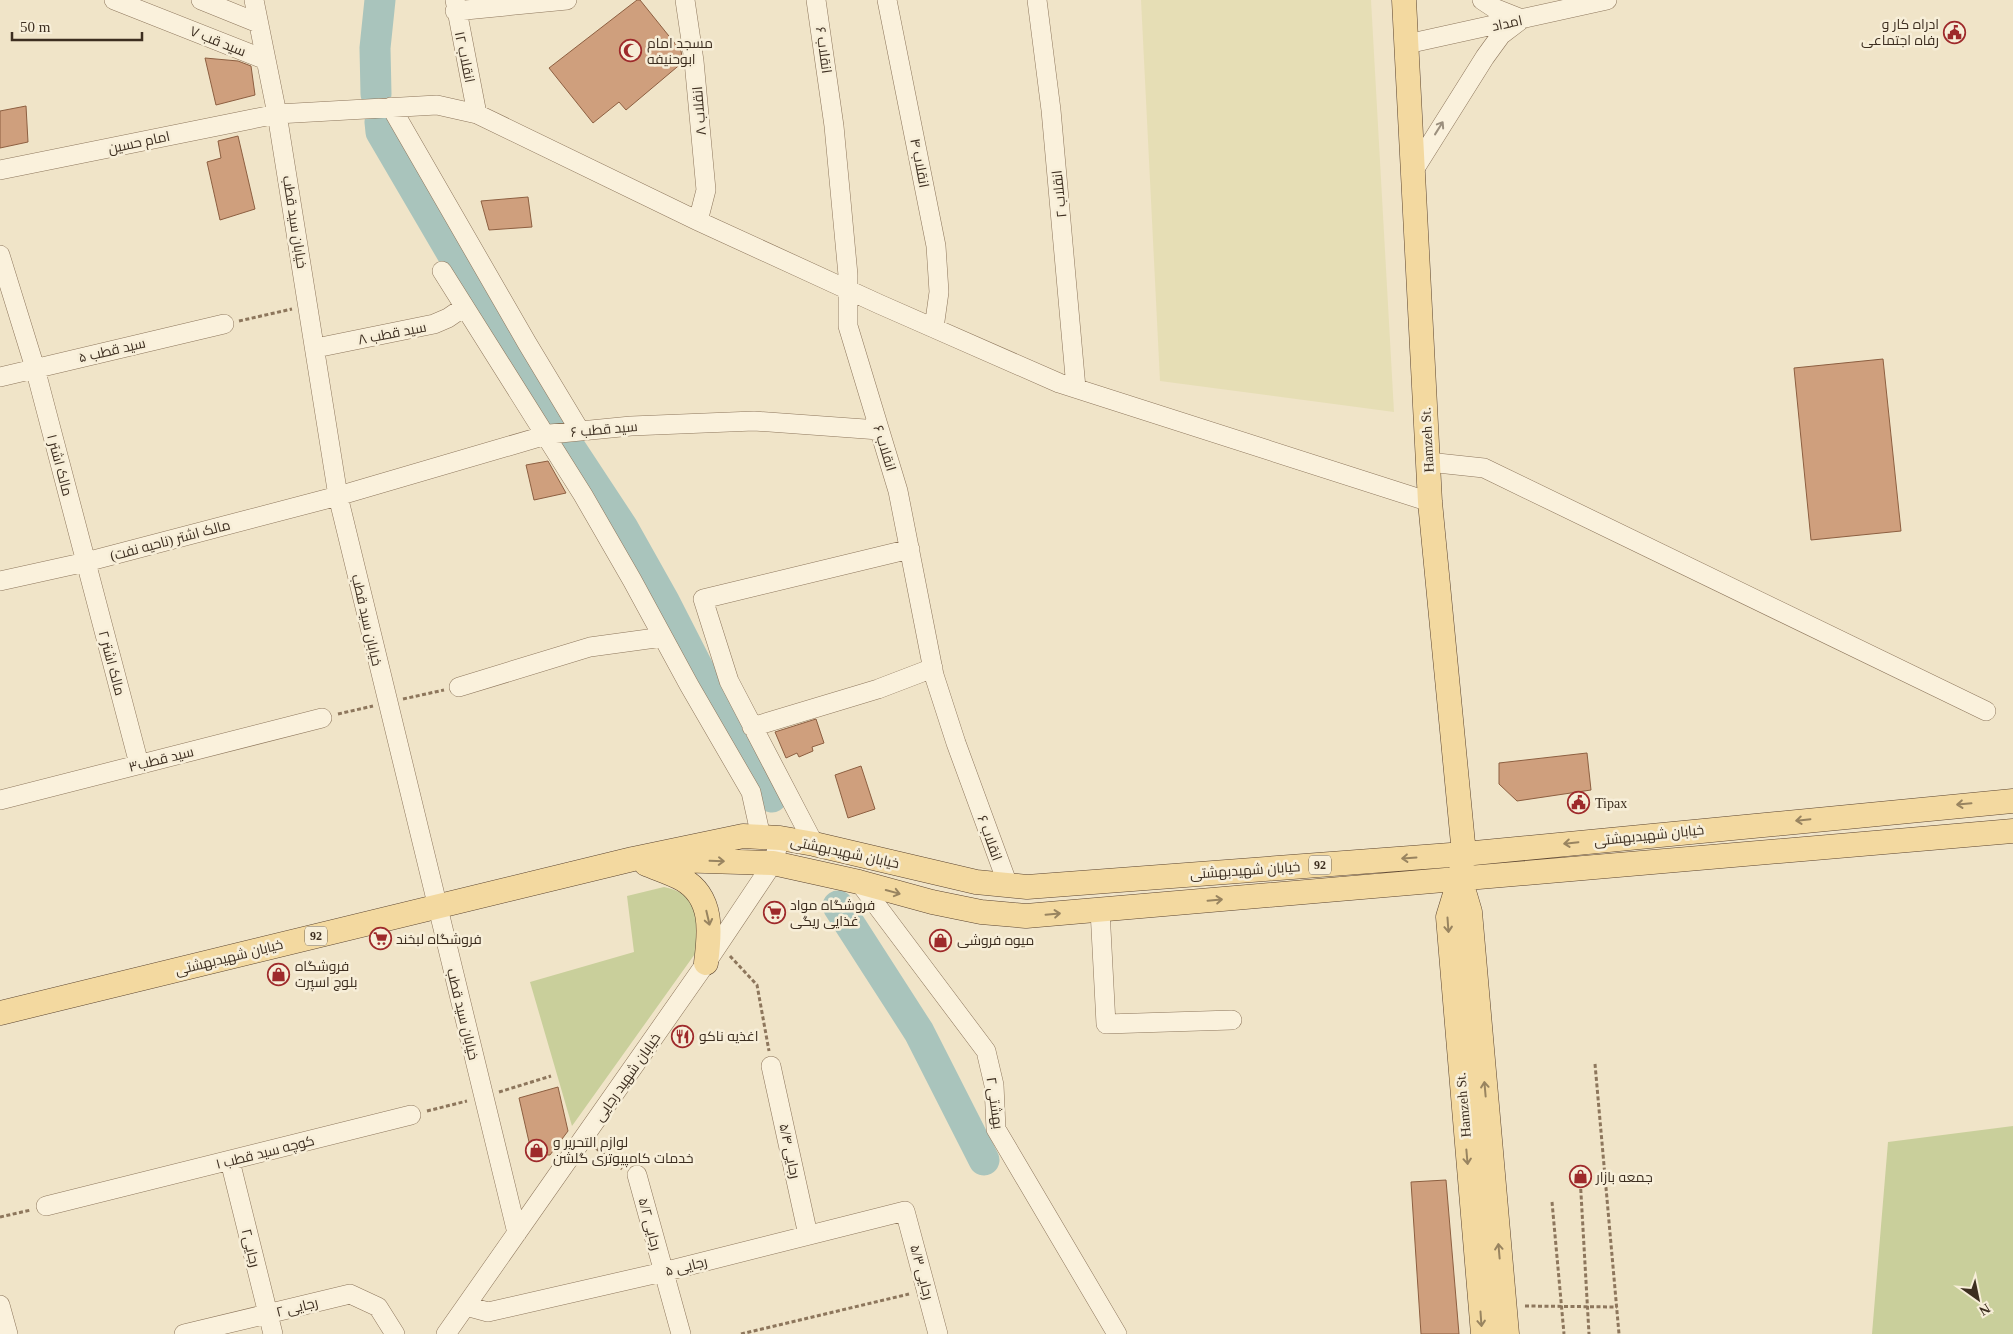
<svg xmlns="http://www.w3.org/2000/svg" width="2013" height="1334" font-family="'Times New Roman',Cairo,serif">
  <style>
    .farmland { fill: #e6deb5 }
    .green { fill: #c9cf9b }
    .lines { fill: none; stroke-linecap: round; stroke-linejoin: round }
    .river { stroke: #a9c4bc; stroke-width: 31 }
    .building { fill: #cf9f7d; stroke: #8d5f41 }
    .minor-casing { stroke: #8d765c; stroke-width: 20 }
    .major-casing { stroke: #5b4430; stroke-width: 25 }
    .path { stroke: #8d765c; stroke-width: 3; stroke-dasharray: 4 2.5; stroke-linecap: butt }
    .minor { stroke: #faf1dc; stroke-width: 19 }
    .major { stroke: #f3d9a0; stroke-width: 24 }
    .oneway { stroke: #9c907e }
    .oneway2 { stroke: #988460 }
    .labels { text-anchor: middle; stroke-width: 5; stroke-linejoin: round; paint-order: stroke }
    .shield { fill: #f7eed8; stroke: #756857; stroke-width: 1 }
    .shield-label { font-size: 12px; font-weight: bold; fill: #3d2e20 }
    .street-label { font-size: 14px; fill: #3d2e20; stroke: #f7eed8 }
    .poi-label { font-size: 14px; fill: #3d2e20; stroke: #f7eed8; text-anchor: start }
  </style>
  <rect width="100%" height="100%" fill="#f0e4c8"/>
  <path class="farmland" d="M1141,0H1371L1394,412L1160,381Z"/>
  <path class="green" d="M664,887C702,895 698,920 697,951L572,1126L530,982L634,952L627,896Z
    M2013,1126V1334H1872L1888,1142Z"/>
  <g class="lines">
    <path class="river" d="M376,94L375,48L380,0
      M380,122L381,132L532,390L552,420
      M569,446L623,528L664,601L715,701L772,797
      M838,906L919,1032L984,1160"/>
  </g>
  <path class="building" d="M637,0H640L681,51L683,62L626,110L619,102L593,123L549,68Z
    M205,58L238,61L251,66L255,95L216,105Z
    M26,106L28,142L0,148V111Z
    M238,136L255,209L220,220L207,162L221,158L218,141Z
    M528,197L532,227L489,230L481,201Z
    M1883,359L1901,531L1811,540L1794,368Z
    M548,461L566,493L534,500L526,465Z
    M816,719L824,743L812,747L813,751L799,757L797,753L786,758L775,732Z
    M1587,753L1591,790L1517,801L1499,784V763Z
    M861,766L875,809L848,818L835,775Z
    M558,1087L568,1131L550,1155H532L519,1098Z
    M1446,1180L1459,1334H1421L1411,1182Z"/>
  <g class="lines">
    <defs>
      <path id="minor" d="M114,0L266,60
        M201,0L258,23
        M254,0L277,114L338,496L517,1233
        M455,0L477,114
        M685,0L694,61L706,190L698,221
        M816,0L834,126L848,275V326L898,491L934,675L956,743L1008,885
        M887,0L936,246L939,292L934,328
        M1037,0L1051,110L1076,388
        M455,11L567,0
        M1407,44L1607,0
        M391,107L527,343L580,431
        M0,170L277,114L437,105L477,114L698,221L879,304L1059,383L1430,502
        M1414,170L1485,57L1501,35L1522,19L1494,8L1482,0
        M0,255L35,368L139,764
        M442,271L583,495L632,580L689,685L751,792L761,837
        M316,348L434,324L448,318L464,307
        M0,377L224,324
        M1428,462L1484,468L1986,711
        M0,581L86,562L338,496L550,434L631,426L754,421L879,430
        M459,687L590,647L663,637
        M752,727L878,689L933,668
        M0,800L322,718
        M814,844L729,681L703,599L910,549
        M859,882L986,1051L994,1085L996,1129L1117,1334
        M1100,910L1106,1024L1232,1020
        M771,1066L808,1235
        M230,1161L273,1334
        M637,1175L681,1334
        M46,1206L411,1115
        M0,1305L8,1334
        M466,1306L488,1312L663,1272L905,1211L938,1334
        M184,1334L350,1294L378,1307L395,1334
        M446,1334L706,963L773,863L780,838"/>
      <path id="major" d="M1404,0L1430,502L1464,854L1460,878L1448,917L1483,1334
        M672,860L773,863L859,882L932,902L981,912L1026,916L2013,831
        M646,864C658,869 671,873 682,879C714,897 710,933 706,963
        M1460,878L1470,912L1507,1334
        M0,1013L633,859L743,836L780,838L814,844L976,882L1027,887L1464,854L2013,801"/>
    </defs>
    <use href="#minor" class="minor-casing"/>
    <use href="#major" class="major-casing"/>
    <path class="path" d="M239,321L292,309
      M403,699L444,690
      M338,714L373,706
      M730,956L757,985L769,1051
      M1595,1064L1619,1334
      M499,1092L551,1076
      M427,1111L467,1101
      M596,1148L622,1169
      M1580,1176L1589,1334
      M1552,1202L1564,1334
      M0,1217L31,1210
      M1525,1306L1617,1307
      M741,1334L909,1294"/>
    <use href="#minor" class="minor"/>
    <use href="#major" class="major"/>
  </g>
  <defs><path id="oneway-shaft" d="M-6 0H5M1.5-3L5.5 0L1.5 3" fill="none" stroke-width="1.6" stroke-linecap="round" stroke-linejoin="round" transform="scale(1.25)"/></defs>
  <use class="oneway" href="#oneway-shaft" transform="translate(1439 128) rotate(-58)"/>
  <g class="oneway2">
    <use href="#oneway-shaft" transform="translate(1964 804) rotate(175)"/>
    <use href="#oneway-shaft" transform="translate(1803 820) rotate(174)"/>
    <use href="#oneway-shaft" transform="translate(1571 843) rotate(174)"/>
    <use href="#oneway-shaft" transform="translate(1409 858) rotate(176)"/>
    <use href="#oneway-shaft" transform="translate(717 861) rotate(2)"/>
    <use href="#oneway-shaft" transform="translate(893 892) rotate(15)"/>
    <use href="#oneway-shaft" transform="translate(1215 900) rotate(-5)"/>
    <use href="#oneway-shaft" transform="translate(1053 914) rotate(-5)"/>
    <use href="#oneway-shaft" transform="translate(708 918) rotate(77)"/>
    <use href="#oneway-shaft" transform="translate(1448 925) rotate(86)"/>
    <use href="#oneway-shaft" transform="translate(1485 1089) rotate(-95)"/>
    <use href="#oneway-shaft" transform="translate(1467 1157) rotate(85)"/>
    <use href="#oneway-shaft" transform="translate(1499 1251) rotate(-95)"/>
    <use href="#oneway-shaft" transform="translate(1481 1319) rotate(86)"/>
  </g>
  <defs>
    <symbol id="civic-ring" viewBox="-11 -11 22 22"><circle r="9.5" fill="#f7eed8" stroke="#9e2a2b" stroke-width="1.5"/><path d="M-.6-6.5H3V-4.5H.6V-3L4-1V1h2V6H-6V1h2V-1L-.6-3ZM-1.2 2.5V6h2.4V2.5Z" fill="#9e2a2b"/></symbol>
    <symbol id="mosque-ring" viewBox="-11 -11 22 22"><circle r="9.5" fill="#f7eed8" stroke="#9e2a2b" stroke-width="1.5"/><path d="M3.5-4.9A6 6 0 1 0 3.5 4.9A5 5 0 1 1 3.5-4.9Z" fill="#9e2a2b"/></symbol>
    <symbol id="supermarket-ring" viewBox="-11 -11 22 22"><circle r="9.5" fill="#f7eed8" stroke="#9e2a2b" stroke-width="1.5"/><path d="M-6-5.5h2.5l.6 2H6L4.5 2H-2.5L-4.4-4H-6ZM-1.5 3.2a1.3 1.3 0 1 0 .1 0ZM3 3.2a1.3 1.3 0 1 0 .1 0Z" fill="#9e2a2b"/></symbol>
    <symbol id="shop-ring" viewBox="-11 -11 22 22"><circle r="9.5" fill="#f7eed8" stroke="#9e2a2b" stroke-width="1.5"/><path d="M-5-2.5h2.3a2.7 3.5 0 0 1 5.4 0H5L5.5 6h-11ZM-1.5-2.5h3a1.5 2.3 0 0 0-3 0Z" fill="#9e2a2b"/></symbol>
    <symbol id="restaurant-ring" viewBox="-11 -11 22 22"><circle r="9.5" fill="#f7eed8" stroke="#9e2a2b" stroke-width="1.5"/><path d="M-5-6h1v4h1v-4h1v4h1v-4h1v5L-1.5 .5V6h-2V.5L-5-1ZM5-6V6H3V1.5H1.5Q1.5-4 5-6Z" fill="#9e2a2b"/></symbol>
  </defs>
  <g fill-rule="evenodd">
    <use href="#civic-ring" x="1942" y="20" width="25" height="25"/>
    <use href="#mosque-ring" x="618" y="38" width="25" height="25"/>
    <use href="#civic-ring" x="1566" y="790" width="25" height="25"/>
    <use href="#supermarket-ring" x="762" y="900" width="25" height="25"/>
    <use href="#supermarket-ring" x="368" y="926" width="25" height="25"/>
    <use href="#shop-ring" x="928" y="928" width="25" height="25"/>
    <use href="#shop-ring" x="266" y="962" width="25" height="25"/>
    <use href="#restaurant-ring" x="670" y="1024" width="25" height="25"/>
    <use href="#shop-ring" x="524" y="1138" width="25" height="25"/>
    <use href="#shop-ring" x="1568" y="1164" width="25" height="25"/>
  </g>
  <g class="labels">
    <g class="shield">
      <rect x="1309" y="855.5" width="22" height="19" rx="4"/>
      <rect x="305" y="926.5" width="22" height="19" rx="4"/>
    </g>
    <g class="shield-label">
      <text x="1320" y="869">92</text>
      <text x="316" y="940">92</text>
    </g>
    <g class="street-label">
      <text transform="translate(1507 23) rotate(-12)" y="5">امداد</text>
      <text transform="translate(218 41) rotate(22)" y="5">سید قب ۷</text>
      <text transform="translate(824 50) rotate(82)" y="5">انقلاب ۶</text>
      <text transform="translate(465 57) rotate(78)" y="5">انقلاب ۱۲</text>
      <text transform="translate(699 111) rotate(-95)" y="5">انقلاب ۸</text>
      <text transform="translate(139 142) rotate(-12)" y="5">امام حسین</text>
      <text transform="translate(920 163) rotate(79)" y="5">انقلاب ۴</text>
      <text transform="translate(1059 194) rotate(-96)" y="5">انقلاب ۲</text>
      <text transform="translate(295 222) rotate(81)" y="5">خیابان سید قطب</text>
      <text transform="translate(392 333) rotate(-11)" y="5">سید قطب ۸</text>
      <text transform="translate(112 350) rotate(-13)" y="5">سید قطب ۵</text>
      <text transform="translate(604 429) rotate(-5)" y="5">سید قطب ۶</text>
      <text transform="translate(1427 440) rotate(-93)" y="5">Hamzeh St.</text>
      <text transform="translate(885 448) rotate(73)" y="5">انقلاب ۶</text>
      <text transform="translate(60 465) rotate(75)" y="5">مالک اشتر ۱</text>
      <text transform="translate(170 540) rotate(-15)" y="5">مالک اشتر (ناحیه نفت)</text>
      <text transform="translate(367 620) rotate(77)" y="5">خیابان سید قطب</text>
      <text transform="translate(112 663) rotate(75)" y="5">مالک اشتر ۲</text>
      <text transform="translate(161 759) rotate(-14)" y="5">سید قطب۳</text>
      <text transform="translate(1649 835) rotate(-6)" y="5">خیابان شهیدبهشتی</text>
      <text transform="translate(990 838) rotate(70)" y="5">انقلاب ۶</text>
      <text transform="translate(845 852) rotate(12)" y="5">خیابان شهیدبهشتی</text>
      <text transform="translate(1245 870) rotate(-4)" y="5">خیابان شهیدبهشتی</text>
      <text transform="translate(229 957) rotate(-14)" y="5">خیابان شهیدبهشتی</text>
      <text transform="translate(463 1014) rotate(76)" y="5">خیابان سید قطب</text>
      <text transform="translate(627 1077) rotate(-55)" y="5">خیابان شهید رجایی</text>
      <text transform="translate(995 1103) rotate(82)" y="5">بهشتی ۲</text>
      <text transform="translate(1463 1105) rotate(-95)" y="5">Hamzeh St.</text>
      <text transform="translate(790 1151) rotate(78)" y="5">رجایی ۵/۴</text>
      <text transform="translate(265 1152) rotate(-14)" y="5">کوچه سید قطب ۱</text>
      <text transform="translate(650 1224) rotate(75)" y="5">رجایی ۵/۲</text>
      <text transform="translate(251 1248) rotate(76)" y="5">رجایی۲</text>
      <text transform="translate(686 1266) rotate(-14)" y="5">رجایی ۵</text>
      <text transform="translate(922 1272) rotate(75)" y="5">رجایی ۵/۳</text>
      <text transform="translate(297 1307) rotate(-14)" y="5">رجایی ۲</text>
    </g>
    <g class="poi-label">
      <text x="1939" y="29" text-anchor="end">ادراه کار و<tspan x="1939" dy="16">رفاه اجتماعی</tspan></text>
      <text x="647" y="48">مسجد امام<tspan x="647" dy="16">ابوحنیفه</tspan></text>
      <text x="1595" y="808">Tipax</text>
      <text x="790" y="910">فروشگاه مواد<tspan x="790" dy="16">غذایی ریگی</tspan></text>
      <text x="396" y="944">فروشگاه لبخند</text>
      <text x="957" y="945">میوه فروشی</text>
      <text x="295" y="971">فروشگاه<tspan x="295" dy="16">بلوچ اسپرت</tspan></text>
      <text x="699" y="1041">اغذیه ناکو</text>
      <text x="553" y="1147">لوازم التحریر و<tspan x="553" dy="16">خدمات کامپیوتری گلشن</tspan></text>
      <text x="1596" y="1182">جمعه بازار</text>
    </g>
  </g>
  <g transform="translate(1978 1299) rotate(147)" stroke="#f7eed8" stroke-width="4" paint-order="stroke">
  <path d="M0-4L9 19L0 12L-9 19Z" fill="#3d2e20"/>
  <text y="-8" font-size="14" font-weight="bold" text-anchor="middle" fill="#3d2e20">N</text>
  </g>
  <path d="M12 32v8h130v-8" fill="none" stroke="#3d2e20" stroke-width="2.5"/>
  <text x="20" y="32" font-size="15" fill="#3d2e20" stroke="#f7eed8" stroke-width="4" paint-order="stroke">50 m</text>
</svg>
